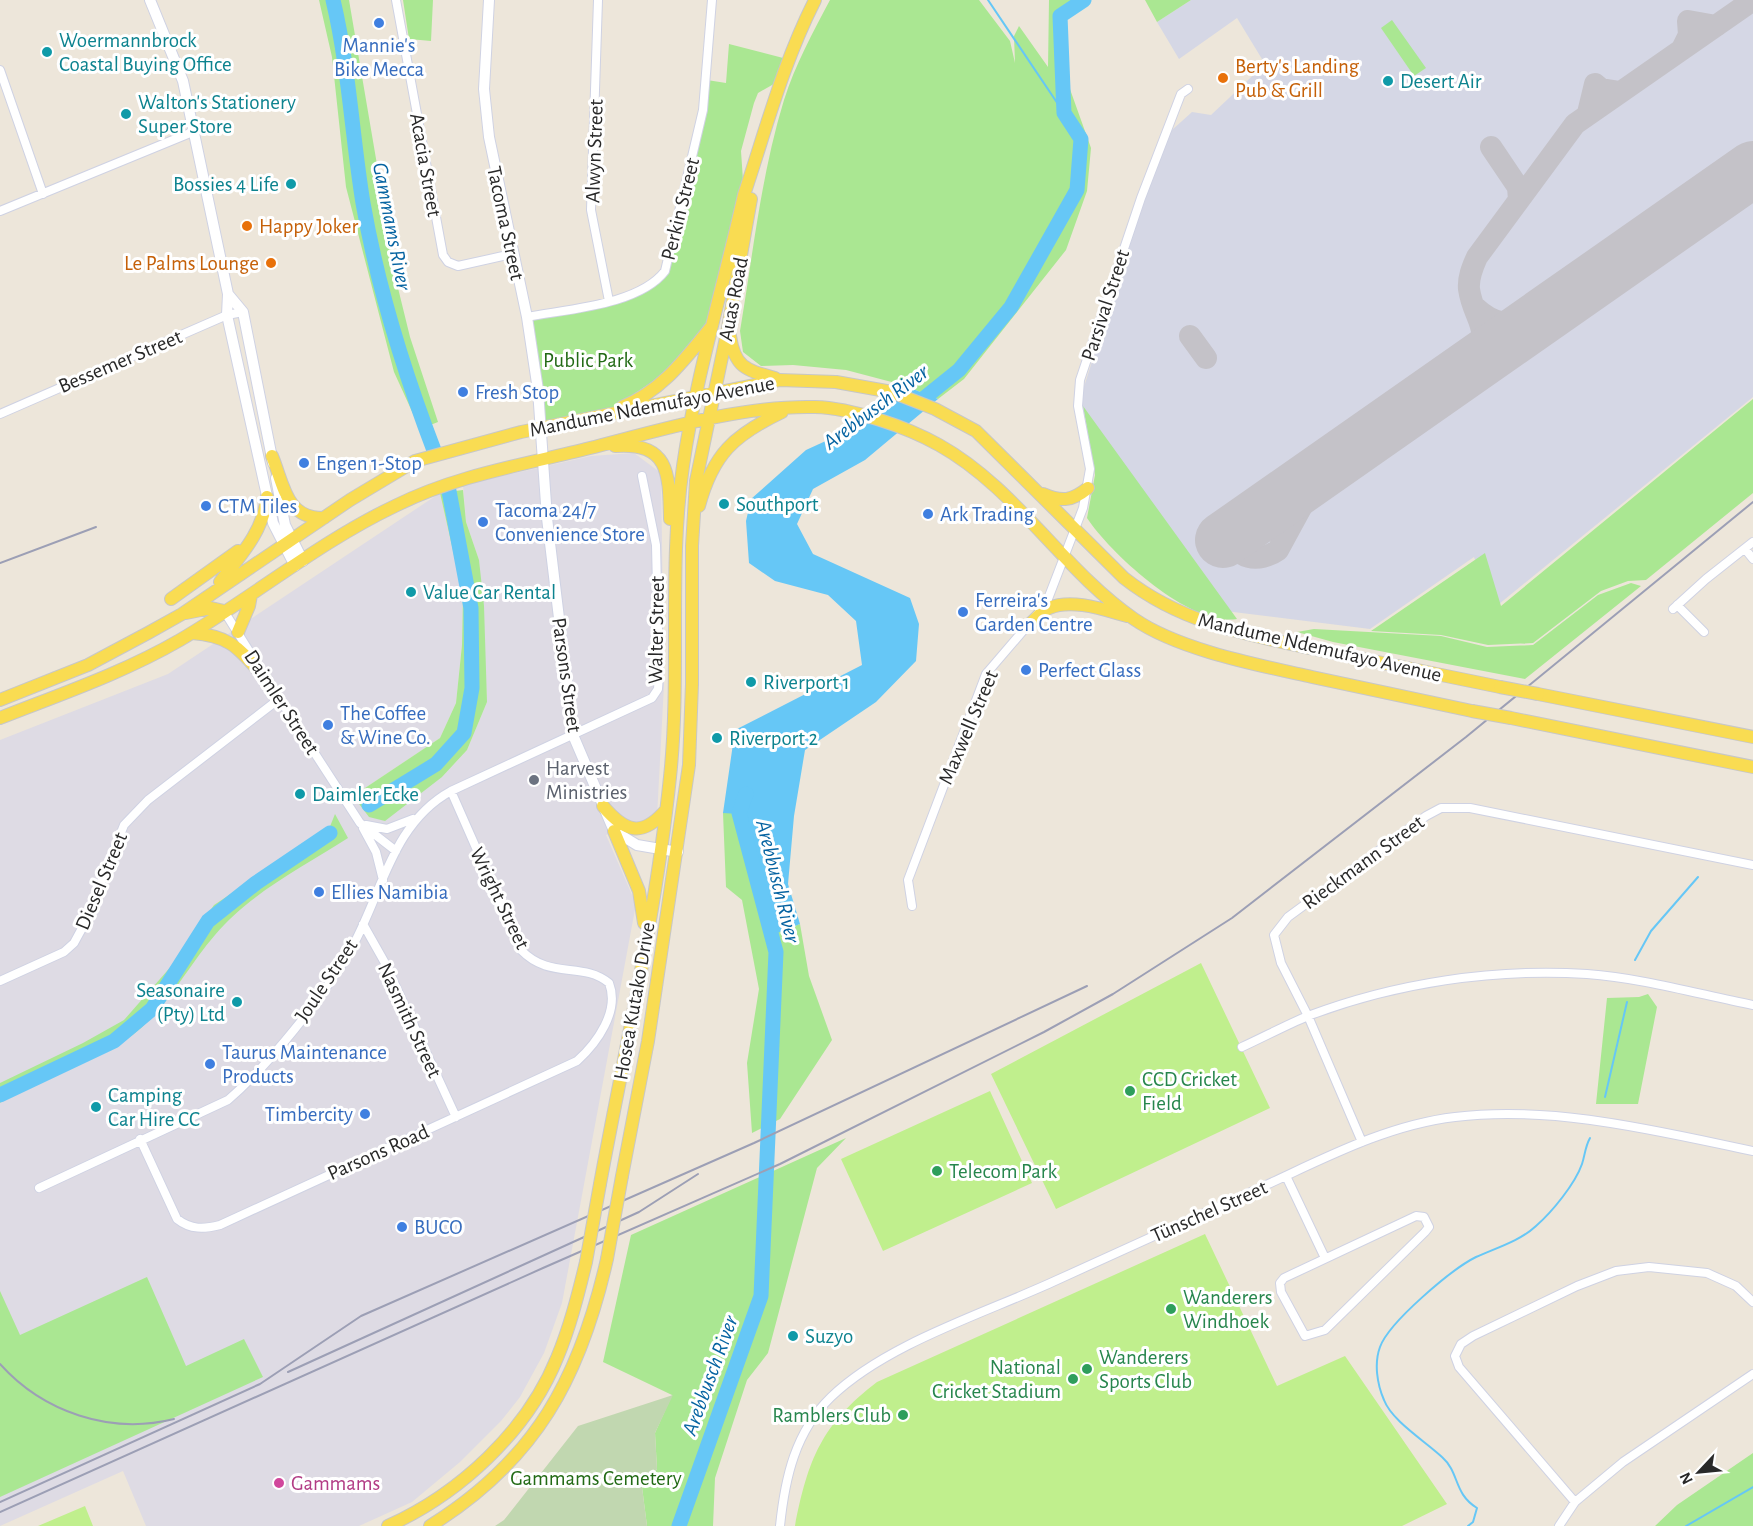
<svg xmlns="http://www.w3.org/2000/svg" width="1753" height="1526" font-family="'Alegreya Sans',sans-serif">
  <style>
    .industrial { fill: #dedbe4 }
    .airport { fill: #d5d7e5 }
    .green { fill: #aae792 }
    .cemetery { fill: #c1d7b0 }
    .pitch { fill: #c0ef8d }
    .water { fill: #66c7f6 }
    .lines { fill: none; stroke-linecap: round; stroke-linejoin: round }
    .stream { stroke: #66c7f6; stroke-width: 2 }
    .river { stroke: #66c7f6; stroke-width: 15 }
    .taxiway { stroke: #c4c2c8; stroke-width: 22 }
    .runway { stroke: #c4c2c8; stroke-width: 56 }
    .minor-casing { stroke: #cfd2e3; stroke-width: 10 }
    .tertiary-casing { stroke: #cfd2e3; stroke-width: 12 }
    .primary-casing { stroke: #c7c7c7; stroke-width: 14 }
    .minor { stroke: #fff; stroke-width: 8 }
    .tertiary { stroke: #fff; stroke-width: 10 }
    .primary { stroke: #f9dc52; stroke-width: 12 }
    .rail { stroke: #9c9fb5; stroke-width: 2 }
    .primary-bridge-casing { stroke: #c7c7c7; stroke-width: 14; stroke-linecap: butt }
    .primary-bridge { stroke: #f9dc52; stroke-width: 12 }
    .shop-dot { fill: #3f7fe0; stroke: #fff; stroke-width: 2 }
    .culture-dot { fill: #0f9aa8; stroke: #fff; stroke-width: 2 }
    .food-dot { fill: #e8710a; stroke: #fff; stroke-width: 2 }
    .worship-dot { fill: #6b7280; stroke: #fff; stroke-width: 2 }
    .leisure-dot { fill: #2e9e5b; stroke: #fff; stroke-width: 2 }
    .hotel-dot { fill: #d1479c; stroke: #fff; stroke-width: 2 }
    .labels { text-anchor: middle; stroke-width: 6; stroke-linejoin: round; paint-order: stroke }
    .culture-label { font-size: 21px; fill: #0d838f; stroke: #fff; text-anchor: start }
    .shop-label { font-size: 21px; fill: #366cbe; stroke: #fff; text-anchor: start }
    .food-label { font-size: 21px; fill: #c56008; stroke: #fff; text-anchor: start }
    .street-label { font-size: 21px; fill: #292929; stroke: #fff }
    .park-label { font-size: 21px; fill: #226a15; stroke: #fff }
    .worship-label { font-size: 21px; fill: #5b616d; stroke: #fff; text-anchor: start }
    .leisure-label { font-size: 21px; fill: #27864d; stroke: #fff; text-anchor: start }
    .hotel-label { font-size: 21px; fill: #b23c85; stroke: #fff; text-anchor: start }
    .water-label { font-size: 22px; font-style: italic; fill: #0563a1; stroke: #fff }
  </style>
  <rect width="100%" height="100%" fill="#ede6da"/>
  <path class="industrial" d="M634,453L661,473L664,685L657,817L606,835L636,904L562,1303L544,1353L520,1397L501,1421L460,1462L412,1502L359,1526H146L123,1471L0,1526V740L168,674L440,493L463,595L462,645L456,703L440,738L353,796L442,777L467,750L487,702L479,560L466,522L463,485L591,456Z"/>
  <path class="airport" d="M1191,0H1753V397L1493,609L1474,557L1370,629L1225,611L1078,406L1162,139L1192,112L1211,115L1265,64L1237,18L1179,59L1157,22Z"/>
  <path class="green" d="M319,0H349L398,288L410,337L438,422L420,429L394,372L346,187L332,57Z
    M403,0H433L431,41L409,39Z
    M830,0H979L1010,41L1015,63L1014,36L1019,26L1048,67L1049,0H1090L1064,16L1063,50L1066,78L1091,148L1087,191L1066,250L964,379L938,399L903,385L846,370L793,365L761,366L743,352L740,331C753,254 761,175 784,100C795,65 813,32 830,0Z
    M1145,0H1191L1157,22Z
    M1392,20L1426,68L1414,76L1381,28Z
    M729,44L787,59L779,81L758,93L754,103L741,151L744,195L715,321L670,370L601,416L541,429L527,317L645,289L665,271L707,80L726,83Z
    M1753,399V493L1646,580L1628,581L1601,591L1533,643L1488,645L1441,635L1371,631L1485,553L1501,606Z
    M1083,406L1237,619C1190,627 1111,554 1087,518L1095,475Z
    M463,490L466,522L479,560L484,606L487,702L467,750L442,777L385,821L369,817L353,796L440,738L456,703L462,645L463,595L440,493Z
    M1631,583L1641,586L1525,679L1333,642L1297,632L1314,629L1441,636L1487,647L1533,645L1598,595Z
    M723,813H739L772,934L800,924L809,976L832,1040L780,1119L752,1133L747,1063L759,989L742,900L726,887Z
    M335,814L348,838C303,867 250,893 215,935C189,965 171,1001 141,1028C100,1064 42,1070 0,1103V1083L83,1043L124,1020L174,963L214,905L329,829Z
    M1648,994L1657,1007L1638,1104H1596L1607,998L1639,997Z
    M846,1138L817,1168L768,1353L747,1380L715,1478L713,1526H647L642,1487L657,1469L655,1433L672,1395L603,1362L631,1235Z
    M147,1277L186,1366L244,1339L263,1377L0,1497V1291L20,1335Z
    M1753,1453V1526H1655L1677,1505Z"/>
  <path class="cemetery" d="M673,1395L655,1433L657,1469L642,1487L647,1526H495L504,1520L578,1426Z"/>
  <path class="pitch" d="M1201,963L1270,1108L1056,1209L991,1074Z
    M990,1091L1032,1183L883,1251L841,1159Z
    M1205,1234L1277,1386L1345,1356L1447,1504L1402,1526H795C808,1459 822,1424 877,1382Z
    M85,1506L93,1526H38Z"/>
  <path class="water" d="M903,385L938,399L865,460L813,489L797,524L813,554L910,598L919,624L916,661L876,702L805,750L794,816L788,884L800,924L772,935L739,814L723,813L735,730L862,665L856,621L828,595L775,581L749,563L746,521L751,499L806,450L865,423Z"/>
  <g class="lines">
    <path class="stream" d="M988,0L1064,113
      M1635,960L1651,931L1698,877
      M1605,1097L1627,1002
      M1468,1526L1473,1522L1477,1508C1453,1493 1460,1473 1442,1457C1425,1441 1392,1421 1384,1400C1377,1384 1374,1363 1380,1347C1389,1322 1452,1269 1476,1257C1496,1248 1520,1241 1536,1226C1552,1212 1575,1184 1582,1164C1585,1155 1585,1147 1590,1138
      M1686,1526L1753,1487"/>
    <path class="river" d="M333,0C349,67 352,136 363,203C378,289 404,372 435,453
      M913,407L959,370L1011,307L1077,190L1081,139L1064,113L1060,16L1084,0
      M369,805L436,764L464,733L472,688L471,608L449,491
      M0,1095L114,1041L152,1009L208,921L256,883L330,833
      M679,1526L761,1296L776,952L739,813L746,794"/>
    <path class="taxiway" d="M1682,49L1689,35L1688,21L1716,26
      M1588,113L1595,84L1601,89L1620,92
      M1491,147L1518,187L1519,200
      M1476,308C1493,324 1510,326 1532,322
      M1190,336L1206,358
      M1467,368C1498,331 1474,324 1469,289C1468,278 1472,268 1477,257L1575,124L1753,0
      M1232,533C1233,561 1260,563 1278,550L1321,471"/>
    <path class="runway" d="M1223,540L1753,169"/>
    <defs>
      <path id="minor" d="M396,0L443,255L448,262L458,266L512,254
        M598,0L591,210L609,301
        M0,70L43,194
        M0,211L195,131
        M527,317C568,309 639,305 665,271L703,110L712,0
        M0,414L227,315L243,312
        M1745,549L1753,559
        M1677,605L1704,632
        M1673,609L1706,579L1753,542
        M224,611L256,662
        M264,675L360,823L396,851
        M366,825L387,829L413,819
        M363,828L376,852L383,880
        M912,906L908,880L986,674L1046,604L1083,508L1090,469L1078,406L1080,380L1141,198L1181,94L1188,89
        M363,924L385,963L456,1117
        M0,981L64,952L74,943L86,921L124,825L148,800L279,699
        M1242,1047C1264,1037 1286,1025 1308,1016C1395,983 1494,968 1587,974C1642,978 1698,994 1753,1005
        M140,1139L177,1219C191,1230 204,1229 220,1225L577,1061C597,1043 620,1011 609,983C582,961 550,980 521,950L451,791
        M1362,1142L1308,1016L1281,963L1274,935L1288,917L1426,816L1441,808H1470L1753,865
        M1286,1176L1325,1258
        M39,1188L228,1100C270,1064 322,998 350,951C382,895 391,824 451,791L652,698L658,689L659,674L656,545L642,476
        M1416,1216L1424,1217L1429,1227L1425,1232L1325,1330L1305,1336L1281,1292L1280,1283L1284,1278Z
        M1575,1502L1459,1367L1455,1356L1461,1344L1473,1336L1577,1286L1616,1271L1649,1267L1707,1273L1736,1286L1753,1302
        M780,1526C785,1478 795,1432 831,1397C887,1343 986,1313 1057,1280C1126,1249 1195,1218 1264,1186C1325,1158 1387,1125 1455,1117C1554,1105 1657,1131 1753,1151
        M1559,1526L1575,1502L1623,1462L1753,1374"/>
      <path id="tertiary" d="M150,0L183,81L228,294L227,315L273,523L295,566
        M489,0L484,89L489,137L527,317L538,390L547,518L573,735L614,831L637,845L678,852
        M228,294L243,312L273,463
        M276,478L285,525L303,561"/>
      <path id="primary" d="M730,336C735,368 746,370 775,378
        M622,407C662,391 685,359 712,326
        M615,446C670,442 669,474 670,519
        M272,456C284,485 286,519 324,518
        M1043,494C1062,502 1072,501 1088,488
        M699,506C713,454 734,435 782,412
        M220,582C241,555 263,532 267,497
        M171,599L238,551
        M186,613L211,608L224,611
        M1031,623C1036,619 1042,611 1049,608C1072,598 1105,610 1127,616
        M238,632L249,606L251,595
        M192,633C232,636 239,649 265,678
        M1538,694L1753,737
        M0,700L88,665L148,633L182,614L350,500L415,461L521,432L780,380L836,382L892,392L935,409L976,431L1124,578C1185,626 1255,636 1329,652C1386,664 1443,675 1500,687
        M0,718C61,694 123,673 180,640C252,598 319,542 395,506C457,475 523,465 590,448C660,430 742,405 815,407C852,408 907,427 939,445C1016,488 1062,569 1134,619C1179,650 1258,665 1312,677C1365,688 1418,700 1472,711
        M1511,718L1753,767
        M603,806C625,832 642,838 666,810
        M614,831L639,891L644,923
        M622,1176L648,1041L689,765L692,684V546L696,481L728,328L751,199
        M600,1184C625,1049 656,914 670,777C681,673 668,569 683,466C696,375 724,285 744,195C766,129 783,63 815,0
        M388,1526C459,1494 527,1432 557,1358C570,1327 578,1295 586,1262
        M430,1526C536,1460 580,1378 607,1259"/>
    </defs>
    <use href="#minor" class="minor-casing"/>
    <use href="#tertiary" class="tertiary-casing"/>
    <use href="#primary" class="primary-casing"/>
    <use href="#minor" class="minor"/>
    <use href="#tertiary" class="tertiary"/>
    <use href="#primary" class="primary"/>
    <path class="rail" d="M0,563L96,527
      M0,1364C43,1412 110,1435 174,1419
      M288,1372L639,1212L698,1174
      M0,1502L260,1384L361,1316L754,1143L1087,986
      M0,1512L543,1268L780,1164L1044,1032L1113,994L1232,918L1466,737L1753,502"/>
    <defs>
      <path id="primary-bridge" d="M1500,687L1538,694
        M1472,711L1511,718
        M607,1259L622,1176
        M586,1262L600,1184"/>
    </defs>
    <use href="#primary-bridge" class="primary-bridge-casing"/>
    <use href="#primary-bridge" class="primary-bridge"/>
  </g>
  <g class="shop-dot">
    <circle cx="379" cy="23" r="6"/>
    <circle cx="463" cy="392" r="6"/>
    <circle cx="304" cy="463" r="6"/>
    <circle cx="206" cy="506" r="6"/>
    <circle cx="928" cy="514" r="6"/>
    <circle cx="483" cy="522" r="6"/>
    <circle cx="963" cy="612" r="6"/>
    <circle cx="1026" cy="670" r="6"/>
    <circle cx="328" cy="725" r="6"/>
    <circle cx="319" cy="892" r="6"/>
    <circle cx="210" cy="1064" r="6"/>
    <circle cx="365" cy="1114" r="6"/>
    <circle cx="402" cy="1227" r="6"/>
  </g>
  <g class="culture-dot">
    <circle cx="47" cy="52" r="6"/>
    <circle cx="1388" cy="81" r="6"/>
    <circle cx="126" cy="114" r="6"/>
    <circle cx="291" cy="184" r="6"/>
    <circle cx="724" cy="504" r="6"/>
    <circle cx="411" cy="592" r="6"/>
    <circle cx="751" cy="682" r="6"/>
    <circle cx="717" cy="738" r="6"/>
    <circle cx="300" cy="794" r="6"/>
    <circle cx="237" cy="1002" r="6"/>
    <circle cx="96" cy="1107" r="6"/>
    <circle cx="793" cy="1336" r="6"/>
  </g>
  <g class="food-dot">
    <circle cx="1223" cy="78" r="6"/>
    <circle cx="247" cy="226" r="6"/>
    <circle cx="271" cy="263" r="6"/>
  </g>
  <circle class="worship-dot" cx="534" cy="780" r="6"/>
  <g class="leisure-dot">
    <circle cx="1130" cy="1091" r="6"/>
    <circle cx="937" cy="1171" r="6"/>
    <circle cx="1171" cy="1309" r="6"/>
    <circle cx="1087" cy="1369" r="6"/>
    <circle cx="1073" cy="1379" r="6"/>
    <circle cx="903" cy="1415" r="6"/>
  </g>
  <circle class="hotel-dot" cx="279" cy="1483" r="6"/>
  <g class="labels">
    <g class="culture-label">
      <text x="59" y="47">Woermannbrock<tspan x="59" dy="24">Coastal Buying Office</tspan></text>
      <text x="1400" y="88">Desert Air</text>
      <text x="138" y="109">Walton's Stationery<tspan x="138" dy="24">Super Store</tspan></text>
      <text x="279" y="191" text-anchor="end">Bossies 4 Life</text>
      <text x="736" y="511">Southport</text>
      <text x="423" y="599">Value Car Rental</text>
      <text x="763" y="689">Riverport 1</text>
      <text x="729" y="745">Riverport 2</text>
      <text x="312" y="801">Daimler Ecke</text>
      <text x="225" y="997" text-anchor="end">Seasonaire<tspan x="225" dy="24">(Pty) Ltd</tspan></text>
      <text x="108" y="1102">Camping<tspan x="108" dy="24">Car Hire CC</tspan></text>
      <text x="805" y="1343">Suzyo</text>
    </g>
    <g class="shop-label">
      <text x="379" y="52" text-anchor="middle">Mannie's<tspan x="379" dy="24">Bike Mecca</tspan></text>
      <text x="475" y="399">Fresh Stop</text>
      <text x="316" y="470">Engen 1-Stop</text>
      <text x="218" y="513">CTM Tiles</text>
      <text x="495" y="517">Tacoma 24/7<tspan x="495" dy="24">Convenience Store</tspan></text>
      <text x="940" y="521">Ark Trading</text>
      <text x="975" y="607">Ferreira's<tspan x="975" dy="24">Garden Centre</tspan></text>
      <text x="1038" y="677">Perfect Glass</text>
      <text x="340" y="720">The Coffee<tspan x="340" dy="24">&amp; Wine Co.</tspan></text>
      <text x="331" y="899">Ellies Namibia</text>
      <text x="222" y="1059">Taurus Maintenance<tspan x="222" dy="24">Products</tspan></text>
      <text x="353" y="1121" text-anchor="end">Timbercity</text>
      <text x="414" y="1234">BUCO</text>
    </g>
    <g class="food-label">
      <text x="1235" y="73">Berty's Landing<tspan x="1235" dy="24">Pub &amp; Grill</tspan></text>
      <text x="259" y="233">Happy Joker</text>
      <text x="259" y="270" text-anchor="end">Le Palms Lounge</text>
    </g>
    <g class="street-label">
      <text transform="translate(594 151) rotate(-88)" y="7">Alwyn Street</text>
      <text transform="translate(426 165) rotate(80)" y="7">Acacia Street</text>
      <text transform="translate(680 209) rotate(-76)" y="7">Perkin Street</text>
      <text transform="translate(506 223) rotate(78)" y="7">Tacoma Street</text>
      <text transform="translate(733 299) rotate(-79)" y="7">Auas Road</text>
      <text transform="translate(1105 305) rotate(-72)" y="7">Parsival Street</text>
      <text transform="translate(120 361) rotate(-23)" y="7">Bessemer Street</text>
      <text transform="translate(652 406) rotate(-11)" y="7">Mandume Ndemufayo Avenue</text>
      <text transform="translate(656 630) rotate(-89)" y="7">Walter Street</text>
      <text transform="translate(1320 647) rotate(13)" y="7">Mandume Ndemufayo Avenue</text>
      <text transform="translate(567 675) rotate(82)" y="7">Parsons Street</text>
      <text transform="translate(282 702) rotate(57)" y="7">Daimler Street</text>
      <text transform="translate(968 727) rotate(-67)" y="7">Maxwell Street</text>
      <text transform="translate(1363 862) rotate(-36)" y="7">Rieckmann Street</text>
      <text transform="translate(101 881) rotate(-67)" y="7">Diesel Street</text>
      <text transform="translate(500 898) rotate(64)" y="7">Wright Street</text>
      <text transform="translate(326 980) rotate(-56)" y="7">Joule Street</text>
      <text transform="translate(634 1001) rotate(-80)" y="7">Hosea Kutako Drive</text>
      <text transform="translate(410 1020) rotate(65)" y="7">Nasmith Street</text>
      <text transform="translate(378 1152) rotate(-24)" y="7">Parsons Road</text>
      <text transform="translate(1209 1211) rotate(-24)" y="7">Tünschel Street</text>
    </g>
    <g class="park-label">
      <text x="588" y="367">Public Park</text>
      <text x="596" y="1485">Gammams Cemetery</text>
    </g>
    <g class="worship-label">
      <text x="546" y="775">Harvest<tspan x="546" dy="24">Ministries</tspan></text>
    </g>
    <g class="leisure-label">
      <text x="1142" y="1086">CCD Cricket<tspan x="1142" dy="24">Field</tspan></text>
      <text x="949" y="1178">Telecom Park</text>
      <text x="1183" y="1304">Wanderers<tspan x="1183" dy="24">Windhoek</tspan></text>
      <text x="1099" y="1364">Wanderers<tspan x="1099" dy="24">Sports Club</tspan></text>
      <text x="1061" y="1374" text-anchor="end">National<tspan x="1061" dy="24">Cricket Stadium</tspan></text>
      <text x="891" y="1422" text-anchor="end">Ramblers Club</text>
    </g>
    <g class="hotel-label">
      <text x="291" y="1490">Gammams</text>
    </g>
    <g class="water-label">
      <text transform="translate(393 226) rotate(79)" y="8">Gammams River</text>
      <text transform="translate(875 406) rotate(-37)" y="8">Arebbusch River</text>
      <text transform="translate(779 881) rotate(76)" y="8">Arebbusch River</text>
      <text transform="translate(709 1375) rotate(-70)" y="8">Arebbusch River</text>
    </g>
  </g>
  <g transform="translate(1699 1472) rotate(244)" stroke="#ffffff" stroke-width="4.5" paint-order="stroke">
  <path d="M0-4.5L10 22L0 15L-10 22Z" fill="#292929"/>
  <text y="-9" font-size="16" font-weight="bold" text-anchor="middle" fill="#292929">N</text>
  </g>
</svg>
